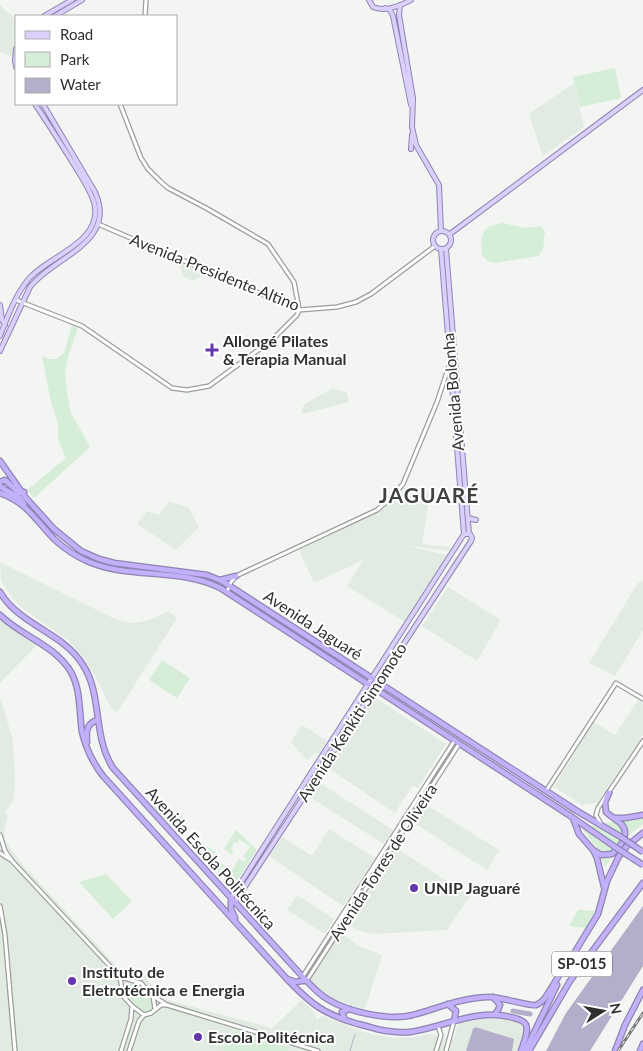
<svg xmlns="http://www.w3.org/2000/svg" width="643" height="1051" font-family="Lato,sans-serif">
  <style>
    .built { fill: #e2ebe2 }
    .green { fill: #d6edd7 }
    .water { fill: #b4aeca }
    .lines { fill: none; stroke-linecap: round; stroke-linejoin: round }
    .stream { stroke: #b4aeca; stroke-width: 1 }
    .river { stroke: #b4aeca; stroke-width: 5 }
    .minor-casing { stroke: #9b9e9b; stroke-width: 5.5 }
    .major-casing { stroke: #8f84b3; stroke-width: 6 }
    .highway-casing { stroke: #8f84b3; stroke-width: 7 }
    .minor { stroke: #fff; stroke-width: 3 }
    .major { stroke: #dbd0fc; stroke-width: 4 }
    .highway { stroke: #c3b0fa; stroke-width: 4.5 }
    .rail-casing { stroke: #787a78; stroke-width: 3 }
    .rail { stroke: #fff; stroke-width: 1; stroke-dasharray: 4; stroke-linecap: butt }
    .highway-bridge-casing { stroke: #8f84b3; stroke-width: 7; stroke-linecap: butt }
    .highway-bridge { stroke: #c3b0fa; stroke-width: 4.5 }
    .poi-dot { fill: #6437af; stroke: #fff; stroke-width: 2 }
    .labels { text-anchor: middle; stroke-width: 4; stroke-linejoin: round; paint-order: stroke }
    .shield { fill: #fff; stroke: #6d6f6d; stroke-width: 1 }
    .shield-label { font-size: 15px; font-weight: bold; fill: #2f312f }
    .street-label { font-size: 16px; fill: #2f312f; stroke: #fff }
    .poi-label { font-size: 16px; font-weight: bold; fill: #2f312f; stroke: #fff; text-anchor: start }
    .district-label { font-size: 21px; font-weight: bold; letter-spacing: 1px; fill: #3f423f; stroke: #fff }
  </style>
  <rect width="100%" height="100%" fill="#f2f5f2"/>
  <path class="built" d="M0,5L16,20V44L13,57L0,52Z
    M574,83L584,127L543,156L529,114Z
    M183,263L206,273L193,281L184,277L179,266Z
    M333,388L347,393L349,402L303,414L301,410L305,404Z
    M404,488L430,493L422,544L451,547L450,551L408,546L447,555L405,622L347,586L363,560L314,583L299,550L385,508Z
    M169,501L189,508L199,527L176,550L137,524L147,511L159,515Z
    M0,562L115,619L125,622L134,623L150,620L168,611L177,618L118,711L116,712L109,705L97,679L83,657L69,641L21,607L14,600L1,581Z
    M643,581V630L615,676L589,663L638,583Z
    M448,587L501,620L477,661L422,626Z
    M0,620L37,645L0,683Z
    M374,697L446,744L418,788L412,786L395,813L328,768Z
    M0,698L13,740L15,784L13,801L5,813L8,816L4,832L6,842L23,865L123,973L143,972L160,996L171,1001L272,1028L302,1000L313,1011L317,1020L322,1016L367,1033L395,1038L413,1037L428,1034L438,1035L437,1041L441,1042L443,1038L453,1040L459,1022L487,1017H502L522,1023L524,1026L525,1029L518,1051H0Z
    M638,700L643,703V735L597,803L582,805L554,787L594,722L615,735Z
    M302,725L327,741L320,753L314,754L307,760L291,742Z
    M317,781L393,830L384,844L308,796Z
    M425,804L499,850L487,870L413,822Z
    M329,829L375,858L343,906L269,856L282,837L312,856Z
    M396,848L470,896L447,930L374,934L356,930L348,924Z
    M297,895L334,919L325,934L287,910Z
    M340,932L357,945L382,955L366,1006L363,1009L334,999L323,992L310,979Z"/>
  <path class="green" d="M615,68L621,98L580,107L573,77Z
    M503,223L524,228L542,226L545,233L543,242L545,245L539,256L494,263L489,262L482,255C480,235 481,226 503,223Z
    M72,325L78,328L68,357L65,372L67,392L70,411L90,447L34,498L27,490L66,458L58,440V424L51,402L42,356L49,359H57L64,353Z
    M162,660L190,678L177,698L149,680Z
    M154,805L163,813L167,807L186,819L172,826L167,823L151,808Z
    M643,816V824L630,834L605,867L596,847L582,828Z
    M236,830L257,850L234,885L232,886L198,850L193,838L216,852L213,858L232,870L239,859L245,862L246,859L243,857L250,846L239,839L237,844L234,842L231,849L233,851L232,855L224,849Z
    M106,874L132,901L113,919L79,882Z
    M578,910L595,911L586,928L569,926Z
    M133,982C144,985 152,996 153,1007L149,1012C138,1012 132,1003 125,995V986Z
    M232,1031L288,1048V1051H223Z"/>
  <path class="water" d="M643,906V966L590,1051H546L566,1013Z
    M475,1027L514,1039L512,1051H466L473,1029Z"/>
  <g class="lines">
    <path class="stream" d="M350,1051L355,1034"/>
    <path class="river" d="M513,1011L530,1014"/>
    <defs>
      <path id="minor" d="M145,16L146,0
        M98,224L299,310L337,307L356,302L371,294L435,246
        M16,300L82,326L172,388L187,390L209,386L272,340L297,315L299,310L298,303L294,282L268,244L206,208L168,188L160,181L148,169L141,158L120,104
        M227,592L231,582L236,576L377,510L391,498L403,484L437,402L449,366
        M546,791L616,683L643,699
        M601,824L596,815L598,808L643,741
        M0,835L5,851L13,862L120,977L123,996L132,1006L144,1015L151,1013L161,1005H167
        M0,853L11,860
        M0,906L5,935L15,1051
        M303,976L455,740
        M121,977L141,983L153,996L155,1009
        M307,980L459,744
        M153,996L167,1005L318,1051
        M121,1051L131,1019L132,1006
        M129,1051L139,1021L144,1015
        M436,1051L441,1035L438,1026
        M446,1051L454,1021"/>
      <path id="major" d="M369,0L373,7C384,12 401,6 411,0
        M400,5L399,15L413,98L412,127L416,145L439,185L441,231
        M385,8L390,10L393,16L411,105
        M44,16L72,0
        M55,16L82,0
        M16,49L15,60L16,67
        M411,149L412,135
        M433 240a9 9 0 1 1 18 0a9 9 0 1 1-18 0Z
        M450,234L643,90
        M441,249L464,534
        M446,249L469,534
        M0,305L2,320L5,325
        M0,336C7,318 15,296 27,281C46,256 105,243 94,202C90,190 83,179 76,168C63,147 49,125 35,104
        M0,351L30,287C54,256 118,243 95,192L43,104
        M468,518L476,520
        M231,898L464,534
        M235,902L471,541L472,538L470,534H464"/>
      <path id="highway" d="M0,461L26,498L54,529L81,551L99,559L114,563L207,575L222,581L577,811L621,837
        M0,482L5,480L19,493L24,492
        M0,486L2,488L20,498L24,504
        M0,493C28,503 35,520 55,540C64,548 75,556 87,561C129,580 182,567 222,589L572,817L615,847
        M220,580L236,576
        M0,592C20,626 63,632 83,665C103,696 92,735 113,768L302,976C310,984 317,993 327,999C348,1012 389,1021 413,1015C438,1008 462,998 487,997C500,996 530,1007 536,1005C540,1004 542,1001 545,998L570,958
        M0,615C21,636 55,645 71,672C81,690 79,712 82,732C86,749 93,763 103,776L286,978C311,1004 323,1014 358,1024C368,1026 377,1030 387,1031C395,1032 403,1033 410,1032C445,1027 478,1007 514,1018C518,1019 525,1021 526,1025C529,1032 523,1044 521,1051
        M87,742C86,732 86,723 98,720
        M573,818L579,834L593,850L597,858L604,887
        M615,818H625L643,815
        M593,850L601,855L612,854C620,847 630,835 622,825C618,820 611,817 606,812L605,802L609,793
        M231,898V909L235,918
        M570,960L598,914L607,881L619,856L627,846L643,833
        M287,979L296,982L307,980
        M493,997L500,1005L498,1010L495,1014
        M448,1004L456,1011L454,1021
        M345,1020L342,1012L350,1009
        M525,1051L557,985
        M529,1051L570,981L643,883
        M615,1051L625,1025L643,990
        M640,1051L643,1044"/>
    </defs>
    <use href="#minor" class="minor-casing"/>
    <use href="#major" class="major-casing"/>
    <use href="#highway" class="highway-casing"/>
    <use href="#minor" class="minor"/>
    <use href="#major" class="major"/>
    <use href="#highway" class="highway"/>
    <defs>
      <path id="rail" d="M618,1051L643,1013"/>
    </defs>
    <use href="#rail" class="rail-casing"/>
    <use href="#rail" class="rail"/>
    <defs>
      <path id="highway-bridge" d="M621,837L643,852
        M615,847L643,865"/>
    </defs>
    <use href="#highway-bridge" class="highway-bridge-casing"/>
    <use href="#highway-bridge" class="highway-bridge"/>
  </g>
  <g class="poi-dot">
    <path d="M209.5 342.5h5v5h5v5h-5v5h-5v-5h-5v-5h5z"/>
    <circle cx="414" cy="888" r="5"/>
    <circle cx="72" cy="981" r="5"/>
    <circle cx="198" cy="1037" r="5"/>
  </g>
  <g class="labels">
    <rect class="shield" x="552" y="951.5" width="60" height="25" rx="4"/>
    <g class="shield-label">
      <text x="582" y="969">SP-015</text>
    </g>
    <g class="street-label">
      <text transform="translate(215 272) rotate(22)" y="6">Avenida Presidente Altino</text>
      <text transform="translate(453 392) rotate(-95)" y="6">Avenida Bolonha</text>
      <text transform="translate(313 625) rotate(33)" y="6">Avenida Jaguaré</text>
      <text transform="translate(352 722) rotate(-57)" y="6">Avenida Kenkiti Simomoto</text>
      <text transform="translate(211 858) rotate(48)" y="6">Avenida Escola Politécnica</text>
      <text transform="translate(383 862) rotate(-57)" y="6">Avenida Torres de Oliveira</text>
    </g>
    <g class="poi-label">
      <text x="223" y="347">Allongé Pilates<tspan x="223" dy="18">&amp; Terapia Manual</tspan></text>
      <text x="424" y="894">UNIP Jaguaré</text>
      <text x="82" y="978">Instituto de<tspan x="82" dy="18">Eletrotécnica e Energia</tspan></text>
      <text x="208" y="1043">Escola Politécnica</text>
    </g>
    <g class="district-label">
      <text x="429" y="503">JAGUARÉ</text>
    </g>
  </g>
  <rect x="15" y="15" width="162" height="90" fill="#ffffff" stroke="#acadac"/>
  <rect x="25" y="31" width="25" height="8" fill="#dbd0fc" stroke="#acadac"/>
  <text x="60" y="40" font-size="15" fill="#2f312f">Road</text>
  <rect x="25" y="52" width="25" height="15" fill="#d6edd7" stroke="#acadac"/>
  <text x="60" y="65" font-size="15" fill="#2f312f">Park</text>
  <rect x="25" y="78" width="25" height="15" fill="#b4aeca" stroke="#acadac"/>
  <text x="60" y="90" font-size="15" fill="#2f312f">Water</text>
  <g transform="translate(603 1011) rotate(79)" stroke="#ffffff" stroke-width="4" paint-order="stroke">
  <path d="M0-4L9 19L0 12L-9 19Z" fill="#2f312f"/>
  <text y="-8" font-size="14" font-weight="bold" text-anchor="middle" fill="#2f312f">N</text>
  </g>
</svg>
